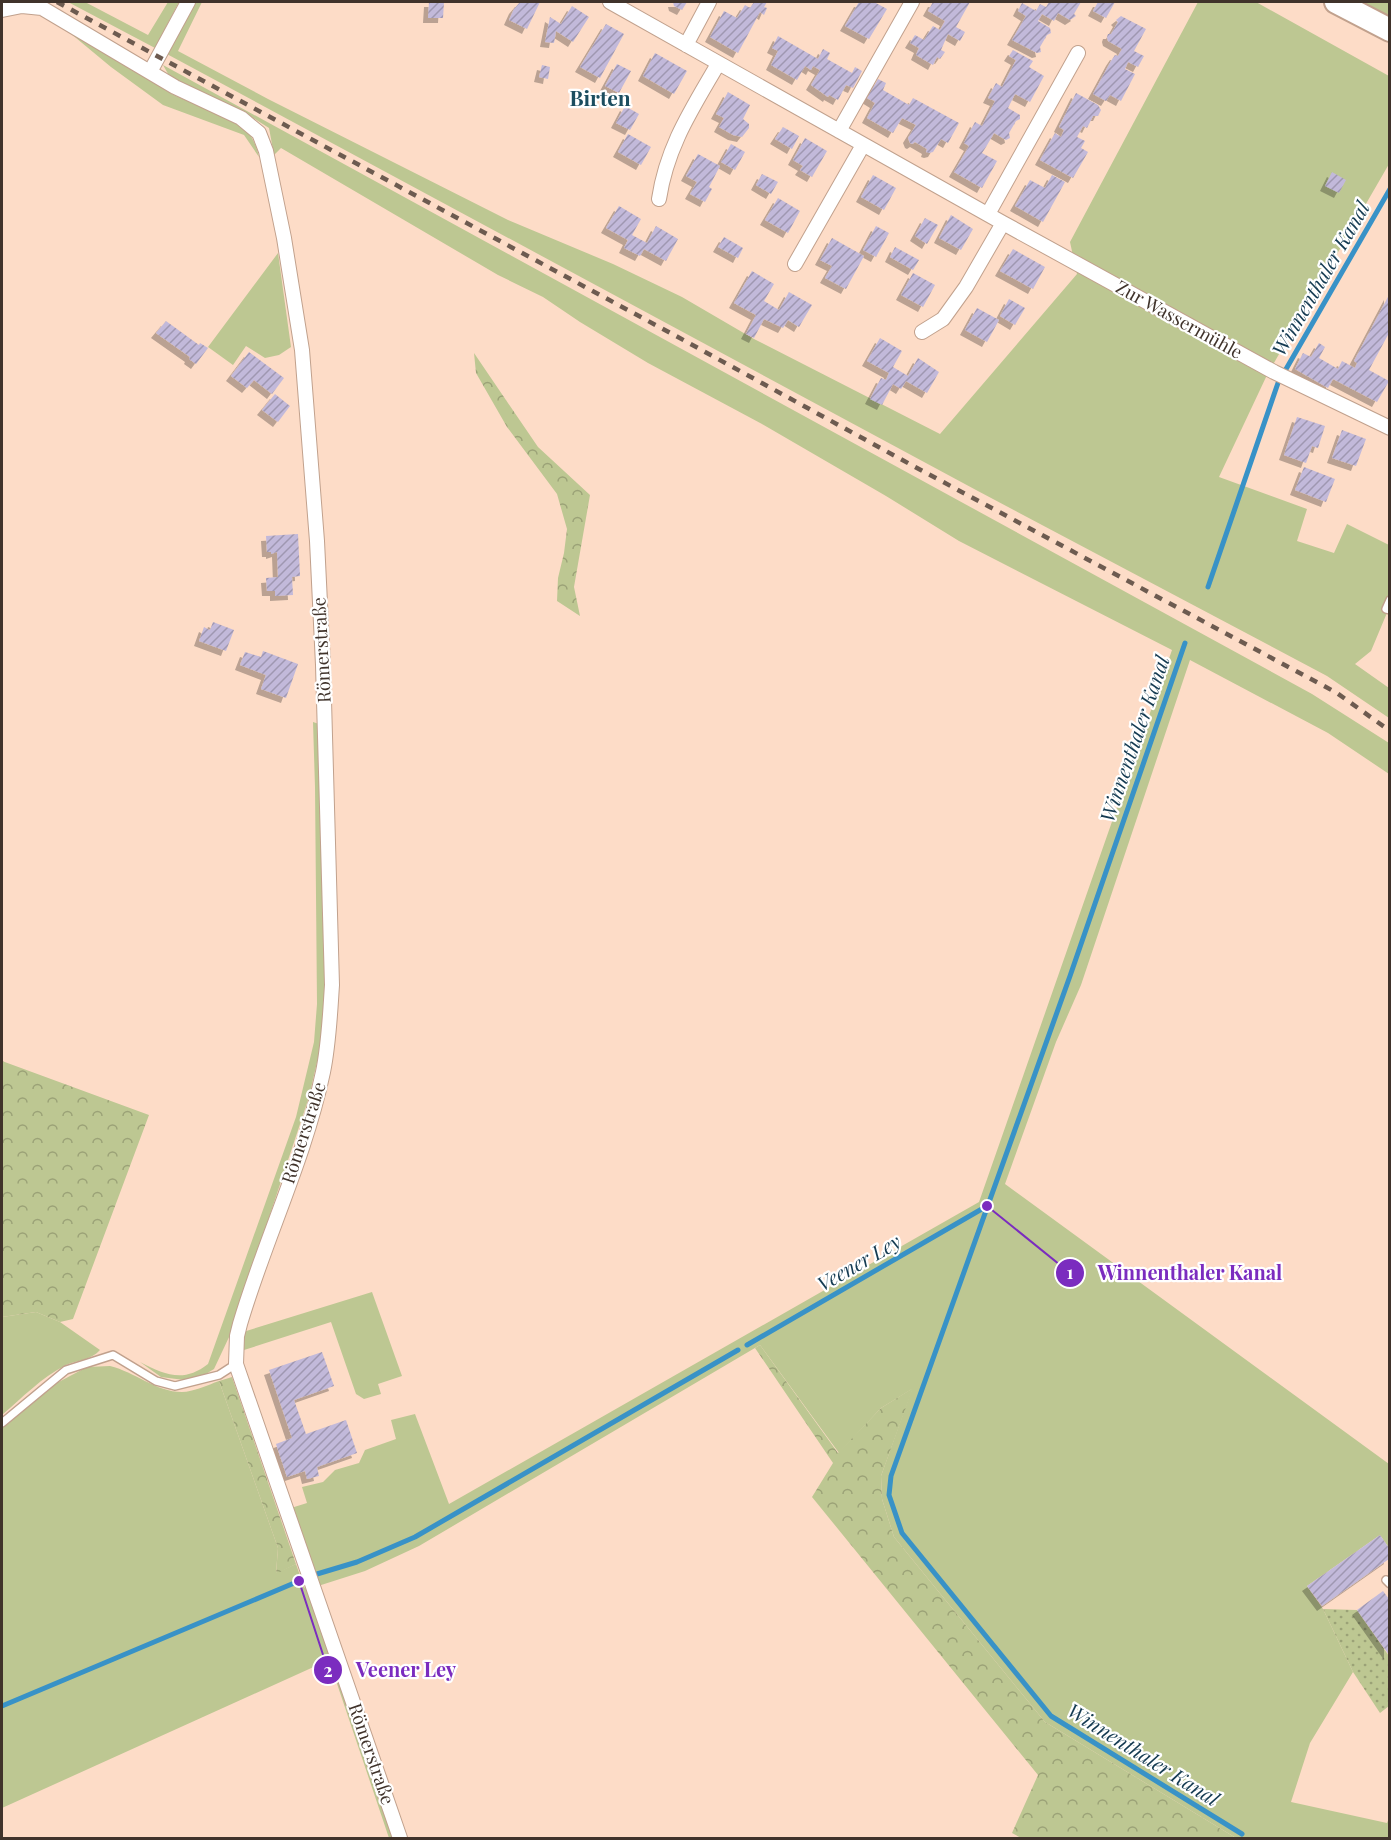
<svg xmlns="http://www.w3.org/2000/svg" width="1391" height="1840" font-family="'Playfair Display',serif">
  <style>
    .grass { fill: #bdc792 }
    .forest { fill: url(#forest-crowns) }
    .garden { fill: url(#garden-dots) }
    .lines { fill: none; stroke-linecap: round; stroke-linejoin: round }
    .stream { stroke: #3892c7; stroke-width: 5 }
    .building { fill: url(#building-hatch); filter: url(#shadow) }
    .service-casing { stroke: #c1a18d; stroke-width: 10 }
    .minor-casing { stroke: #c1a18d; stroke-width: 16 }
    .primary-casing { stroke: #c1a18d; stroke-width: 26 }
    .service { stroke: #fff; stroke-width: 7 }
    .minor { stroke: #fff; stroke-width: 14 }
    .primary { stroke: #fff; stroke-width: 22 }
    .rail { stroke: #6d5b50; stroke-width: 4.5; stroke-dasharray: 8 8; stroke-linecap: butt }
    .labels { text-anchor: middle; stroke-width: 4.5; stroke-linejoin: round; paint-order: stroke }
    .street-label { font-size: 18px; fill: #40332b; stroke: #fff }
    .water-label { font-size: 20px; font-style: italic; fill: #153b52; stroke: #fff }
    .quarter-label { font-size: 21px; font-weight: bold; fill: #1c4d5f; stroke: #fff }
    .leader { fill: none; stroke: #7b2cbf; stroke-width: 2 }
    .callout-dot { fill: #7b2cbf; stroke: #fff; stroke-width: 2 }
    .mark-label { font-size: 18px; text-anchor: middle; font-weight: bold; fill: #fff }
    .callout-label { font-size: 20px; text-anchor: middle; font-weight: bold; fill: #7b2cbf; stroke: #fff; stroke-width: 4.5; stroke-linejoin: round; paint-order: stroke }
  </style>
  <defs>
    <pattern id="forest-crowns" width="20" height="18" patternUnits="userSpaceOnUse" patternTransform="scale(1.5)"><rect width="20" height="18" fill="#bdc792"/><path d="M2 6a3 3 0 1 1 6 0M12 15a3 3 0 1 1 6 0" fill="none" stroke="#9ba277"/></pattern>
    <pattern id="garden-dots" width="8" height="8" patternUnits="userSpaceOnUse" patternTransform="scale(1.5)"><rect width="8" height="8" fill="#bdc792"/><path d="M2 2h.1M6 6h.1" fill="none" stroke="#9ba277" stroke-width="1.8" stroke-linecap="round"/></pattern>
    <pattern id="building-hatch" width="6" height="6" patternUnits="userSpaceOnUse" patternTransform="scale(1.5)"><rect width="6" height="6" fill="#c2b9da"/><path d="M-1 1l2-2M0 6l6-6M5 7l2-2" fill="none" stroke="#9f97b1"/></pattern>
    <filter id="shadow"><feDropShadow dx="-5" dy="5" stdDeviation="0" flood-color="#0004"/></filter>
  </defs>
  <rect width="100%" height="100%" fill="#fddcc7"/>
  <path class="grass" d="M68,2H85L148,35L168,2H179L155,48Z
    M192,2H202L178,51L268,99L508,220L613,264L682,297L754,339L940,434L1077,274L1070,242L1198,2H1256L1389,76V164L1267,375L1219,477L1307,509L1297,541L1334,553L1347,524L1389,545V608L1371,651L1355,664L1389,688V718L1327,676L976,490L165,53Z
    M1336,2H1389V30Z
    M33,11C80,26 126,64 167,91C189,105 218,107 239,123C249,130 257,145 259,157L244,135L163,105L111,67L64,28Z
    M163,65L1312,694L1389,743V774L1328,733L1190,660L1081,985L1056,1042L1005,1184L1389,1464V1548L1380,1535L1307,1586L1323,1609L1353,1672L1310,1743L1291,1802L1387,1823L1389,1818V1838H1236L1045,1722L894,1537L882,1499L881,1476L912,1389L881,1408L839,1453L760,1345L419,1546L365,1571L318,1586L291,1508L307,1503L302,1487L323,1482L335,1470L359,1463L365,1450L396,1439L391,1420L415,1414L449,1504L979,1202L1172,650L959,541L886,496L762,424L648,363L580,322L543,297L498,275L281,148L274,155L269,128L247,114L171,79Z
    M278,253L291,347L279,355L265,358L246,346L233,365L208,347Z
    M313,722L319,724L325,907L324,1001L320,1049L309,1097L230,1335L214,1369L201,1377L184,1380L161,1377L140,1362C165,1375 184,1383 208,1364L296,1117L314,1042L317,1004L315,787Z
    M372,1292L402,1376L378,1384L381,1394L364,1399L356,1394L331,1322L244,1350L243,1332Z
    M36,1312L60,1322L100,1350C92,1360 77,1360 66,1365C42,1377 22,1398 2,1415V1317Z
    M110,1366C135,1372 156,1392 182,1392C193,1392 208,1385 219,1381L278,1548L276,1573L296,1564L304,1587L310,1593L394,1838H389L329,1660L2,1808V1427L53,1385L87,1367Z"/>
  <path class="forest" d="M474,353L538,447L590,495L574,587L580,616L557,601L558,578L564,553L567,529L557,494L507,427L476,373Z
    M2,1061L149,1115L73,1319L60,1322L36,1312L2,1317Z
    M760,1345L838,1453L881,1408L913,1388L881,1476L882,1499L894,1537L1045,1722L1236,1838H1021L1012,1833L1038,1775L812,1497L833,1463L755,1348Z
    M232,1377L296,1564L276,1574L278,1548L219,1381Z"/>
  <path class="garden" d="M1323,1609L1357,1610L1389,1656V1706L1380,1713L1353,1672Z"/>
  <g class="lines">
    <path class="stream" d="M1208,587L1278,383L1390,189
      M1185,643L1070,976L891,1476L889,1495L902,1533L1051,1716L1242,1834
      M747,1345L987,1206
      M317,1574L357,1562L415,1537L738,1350
      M2,1706L299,1581"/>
  </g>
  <path class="building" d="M429,2H444L443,18H428Z
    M520,2H540L527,29L509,20L514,9Z
    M673,2H687L682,10L674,6Z
    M754,2H767L764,7L767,8L764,15L760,12L738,53L710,37L724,11L737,18L745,5L750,8Z
    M859,2H874L887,9L869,39L845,26Z
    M933,2H970L956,27L965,32L960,41L948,34L941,50L945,52L940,59L937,57L933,65L916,55L919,48L910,43L915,35L924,40L933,26L940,30L945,21L928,11Z
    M1049,2H1081L1074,14L1076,16L1070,20L1058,13L1054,21L1042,14L1038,21L1050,28L1051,33L1047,35L1040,47L1041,52L1037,53L1012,40L1026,16L1018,11L1022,3L1036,11L1040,4L1046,7Z
    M1098,2H1115L1106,18L1093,11Z
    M572,6L589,17L573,42L556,31L554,43L545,42L550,17L561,24Z
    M1121,16L1146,29L1134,51L1144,56L1138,67L1128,62L1125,69L1135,74L1121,101L1110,95L1106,101L1093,94L1111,61L1115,55L1118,56L1122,49L1108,41L1107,37L1108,34H1111L1118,22L1116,20Z
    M606,24L624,34L600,78L580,67Z
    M778,36L818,59L823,49L830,53L827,59L852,73L855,67L862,71L853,88L846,85L838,100L829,95L828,97L811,85L820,70L813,66L811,70L805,66L797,80L771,65L778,51L772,48Z
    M1013,50L1033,61L1029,67L1044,76L1030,102L1015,94L1008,108L1020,115V119L1016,121L1009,133L1010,138L1006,140L994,133L986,147L982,153L997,161L982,188L954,172L969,146L964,143L975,122L982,126L995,101L988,98L996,83L1002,87L1016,60L1009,56Z
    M655,53L687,71L674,94L643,76Z
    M617,64L631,71L619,93L605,86Z
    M542,65L550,67L548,79L539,77Z
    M878,79L886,83L883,90L909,105L913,98L959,123L948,143L941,139L933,152L929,153L926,152L927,149L915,142L912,144L910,143L908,138L916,125L902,118L893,133L867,118L875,103L867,98Z
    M728,92L750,105L743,119L749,124V128L742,137L733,135L719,127L724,118L716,114Z
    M1076,93L1098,105L1101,110L1098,116H1093L1087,128L1083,126L1077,137L1085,141L1081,148L1088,152L1073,178L1040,160L1055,133L1061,137L1064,130L1059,127Z
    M625,106L639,114L630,130L616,123Z
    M783,127L799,136L792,149L775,139Z
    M628,134L651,147L641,165L618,152Z
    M805,138L827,151L812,177L800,170L803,166L793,160Z
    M731,144L745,152L735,170L721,162Z
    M698,154L720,166L709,187L712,189L705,202L690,194L697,182L686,176Z
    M1332,172L1346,180L1339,193L1325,186Z
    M762,174L778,182L771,194L756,185Z
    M873,175L896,188L884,210L861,197Z
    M1052,175L1065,182L1043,222L1015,206L1030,180L1045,188Z
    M778,198L800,211L788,233L765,220Z
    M619,206L641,219L632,235L647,243L656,226L678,239L666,261L644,249L640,256L624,248L628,240L606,228Z
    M951,215L973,229L961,250L939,238Z
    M925,218L938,225L927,244L915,236Z
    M876,226L889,233L876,257L863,250Z
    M724,237L743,248L738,258L718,247Z
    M832,238L864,256L846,289L825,278L832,266L820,260Z
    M895,247L919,260L913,270L890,257Z
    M1013,249L1045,267L1033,289L1000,271Z
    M752,271L774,284L764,301L779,310L789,292L812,305L799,327L788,320L783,328L764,319L754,338L746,334L756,315L734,303Z
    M913,273L935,285L923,307L901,295Z
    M1389,295V333L1369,370L1389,381L1377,402L1333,379L1328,388L1295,369L1303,353L1311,357L1319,343L1325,347L1319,358L1338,369L1342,361L1355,368L1357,363L1354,361Z
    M1009,299L1025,308L1015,325L1000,316Z
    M977,308L999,320L987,342L965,330Z
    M166,321L199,345L200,343L208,348L196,364L189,359L190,357L156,333Z
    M880,338L902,351L893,367L908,376L918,358L939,372L927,393L906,381L901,389L893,384L882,405L870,399L881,378L886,380L889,373L867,361Z
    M249,352L284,378L272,394L254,380L247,388L231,376Z
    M275,394L290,406L278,422L262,410Z
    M1297,417L1325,426L1318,448L1312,446L1306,463L1284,455Z
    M1342,430L1366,439L1356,466L1332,458Z
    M1304,467L1335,479L1326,502L1295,490Z
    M298,534L300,576L292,577L293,595L275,596V591H267L266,578L278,577L277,552L271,554V552H267L266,536Z
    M213,622L234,630L226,651L199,641L204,627L210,630Z
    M263,651L298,664L286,698L261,689L266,675L240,665L245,652L261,657Z
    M322,1352L334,1386L294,1400L306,1434L346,1420L357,1453L317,1467L319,1476L307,1479L305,1471L287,1477L276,1444L292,1438L269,1370Z
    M1380,1535L1389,1548V1559L1322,1606L1307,1586Z
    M1383,1591L1389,1599V1655L1357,1610Z"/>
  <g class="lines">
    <defs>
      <path id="service" d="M1390,600L1386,609L1390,610
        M2,1423L66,1370L113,1355L156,1381L175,1386L219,1375L236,1364
        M1386,1580L1390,1584"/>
      <path id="minor" d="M610,2L1003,223L1274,372L1390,428
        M2,10L22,6L42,8L175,87L241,118L259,133L266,151L284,238L302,350L317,541L323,665L332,985C330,1014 329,1043 323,1072C305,1158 265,1239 240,1324L237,1336L236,1364L400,1838
        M686,45L709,2
        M150,72L188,2
        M839,131L912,2
        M659,199C667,146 692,109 718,64
        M988,214L1078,53
        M795,264L863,145
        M922,332L943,319L966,287L1003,223"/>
      <path id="primary" d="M1336,2L1390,30"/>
    </defs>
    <use href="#service" class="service-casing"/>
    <use href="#minor" class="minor-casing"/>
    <use href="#primary" class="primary-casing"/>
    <use href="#service" class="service"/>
    <use href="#minor" class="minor"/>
    <use href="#primary" class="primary"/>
    <path class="rail" d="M57,2L676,336L917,468L1337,693L1390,731"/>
  </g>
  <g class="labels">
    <g class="street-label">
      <text transform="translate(1179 320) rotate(29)" y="6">Zur Wassermühle</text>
      <text transform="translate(322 650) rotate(-93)" y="6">Römerstraße</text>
      <text transform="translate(304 1133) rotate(-72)" y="6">Römerstraße</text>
      <text transform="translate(371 1754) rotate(71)" y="6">Römerstraße</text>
    </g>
    <g class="water-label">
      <text transform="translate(1321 279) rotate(-60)" y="7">Winnenthaler Kanal</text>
      <text transform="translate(1135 739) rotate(-71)" y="7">Winnenthaler Kanal</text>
      <text transform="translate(859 1263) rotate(-30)" y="7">Veener Ley</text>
      <text transform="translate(1143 1755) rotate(32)" y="7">Winnenthaler Kanal</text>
    </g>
    <g class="quarter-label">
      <text x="600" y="106">Birten</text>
    </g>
  </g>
  <path class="leader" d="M987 1206L1070 1273M299 1581L328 1670"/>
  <g class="callout-dot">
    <circle cx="987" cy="1206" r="6"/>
    <circle cx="299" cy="1581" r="6"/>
    <circle cx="1070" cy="1273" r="15"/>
    <circle cx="328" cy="1670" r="15"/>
  </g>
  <g class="mark-label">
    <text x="1070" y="1279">1</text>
    <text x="328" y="1677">2</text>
  </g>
  <g class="callout-label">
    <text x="1190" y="1280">Winnenthaler Kanal</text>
    <text x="406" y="1677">Veener Ley</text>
  </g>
  <rect width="1391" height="1840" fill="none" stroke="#40332b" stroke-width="6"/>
</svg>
